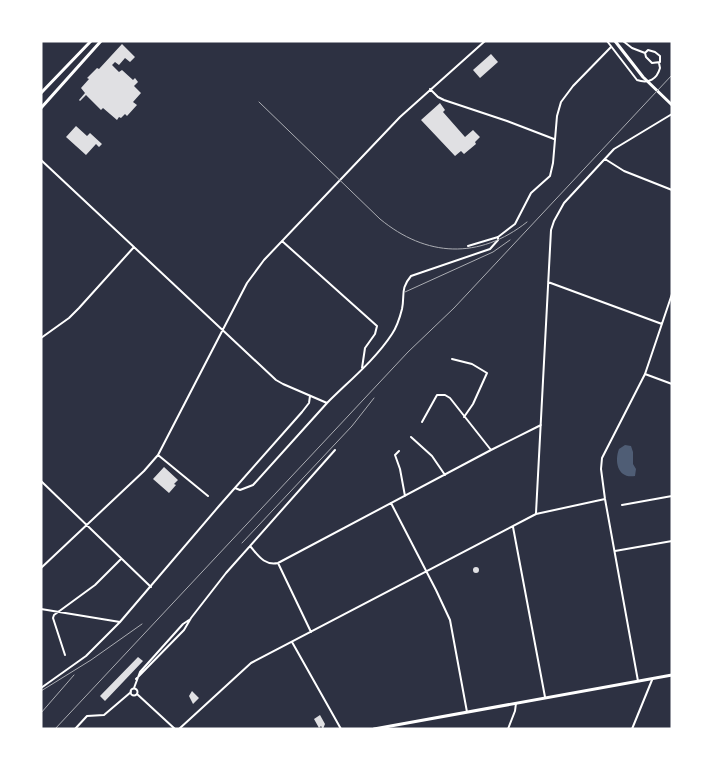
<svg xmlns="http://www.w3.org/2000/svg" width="713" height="770" font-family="Signika,sans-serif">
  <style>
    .water { fill: #4f5d75 }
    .building { fill: #e0e0e3 }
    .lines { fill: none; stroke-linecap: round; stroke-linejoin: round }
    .minor { stroke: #fff; stroke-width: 2 }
    .secondary { stroke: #fff; stroke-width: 3 }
    .primary { stroke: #fff; stroke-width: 3 }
    .rail { stroke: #abadb3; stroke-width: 1 }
  </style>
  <rect width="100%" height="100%" fill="#2d3142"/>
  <path class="water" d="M625,445L631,446L633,452V464L636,469L635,476C618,479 614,462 619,449Z"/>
  <path class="building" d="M122,44L135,57L130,62L125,58L119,65L115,62L112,65L119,72L122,70L133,80L135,78L138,82L134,86L141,93L133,102L137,105L127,116L125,114L121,118L119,117L117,120L103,108L101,110L86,95L80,101L79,100L85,93L81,88L89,79L87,78L97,68L99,69Z
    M491,54L498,62L480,78L473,70Z
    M440,103L445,110L443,112L465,137L473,130L480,137L475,142L476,144L464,154L461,151L455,156L421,120Z
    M76,126L87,136L90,133L102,144L99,147L96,144L86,155L66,137Z
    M164,467L178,480L174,484L176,485L169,493L153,479Z
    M473 570a3 3 0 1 1 6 0a3 3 0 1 1-6 0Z
    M138,657L143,661L105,701L100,696Z
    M192,691L199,698L193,704L189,696Z
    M320,715L325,724L323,729L321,726L319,728L314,719Z"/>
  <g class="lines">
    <path class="minor" d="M607,41L637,80C649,84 657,79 660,68L659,63
      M623,41L632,48L645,53L648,50L655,52L660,56V62L652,63L646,57L645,53
      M430,89L438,97L444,100L507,121L554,139
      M605,159L624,171L672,190
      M41,160L276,380L283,384L327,403C349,381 375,360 392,334C396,328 400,317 402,309C405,295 400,289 411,276L490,249L498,240V237
      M282,241L377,326L375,334L365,348L362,368
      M468,246L498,237L515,224L531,193L550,176L553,163L557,116L561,102L573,86L611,47
      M548,282L662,324
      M41,338L69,318L79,308L134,247
      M452,359L472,364L487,373L473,404L464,417
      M645,374L672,384
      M422,422L437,395H445L450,398L491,450
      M411,437L432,456L445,475
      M399,451L395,455L400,469L405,496
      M158,455L208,496
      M41,481L151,587
      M235,488L240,490L253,485L327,403
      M391,503L436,590L450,620L467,712
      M622,505L672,496
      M536,513L551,230L554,221L564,203L614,149L672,114
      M513,527L545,697
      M250,546C258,555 264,566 278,563L491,450L541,425
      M615,551L672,541
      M278,563L311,632
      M41,568L144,471L158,455L247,283L264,260L400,117L485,41
      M41,609L120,622
      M292,642L341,729
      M65,655L53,618L54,615L95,585L121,559
      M136,679L184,630L191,618L226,573L335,450
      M638,681L605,499L601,469L602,458L645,374L672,294
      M41,688L86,656L120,622L219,506L302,412L309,403L310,396
      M134,688L140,672L183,624L189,620
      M130.5 692a3.5 3.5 0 1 1 7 0a3.5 3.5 0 1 1-7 0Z
      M137,694L175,729
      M75,729L87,716L104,715L131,692
      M179,729L251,663L536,514L605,499
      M508,729L515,711L516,703
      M632,729L652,680"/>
    <path class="secondary" d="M41,93L91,41
      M41,108L101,41"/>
    <path class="primary" d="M615,41L643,77L672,105
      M374,729L672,675"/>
    <path class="rail" d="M259,102L380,219C426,257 479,260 527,222
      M405,292L493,252L510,240
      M242,543L352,426L374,398
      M41,691L91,660L142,624
      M41,713L74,675
      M55,729L408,352L454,308L672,75"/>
  </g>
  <rect width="713" height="770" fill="none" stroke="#ffffff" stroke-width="85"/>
</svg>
